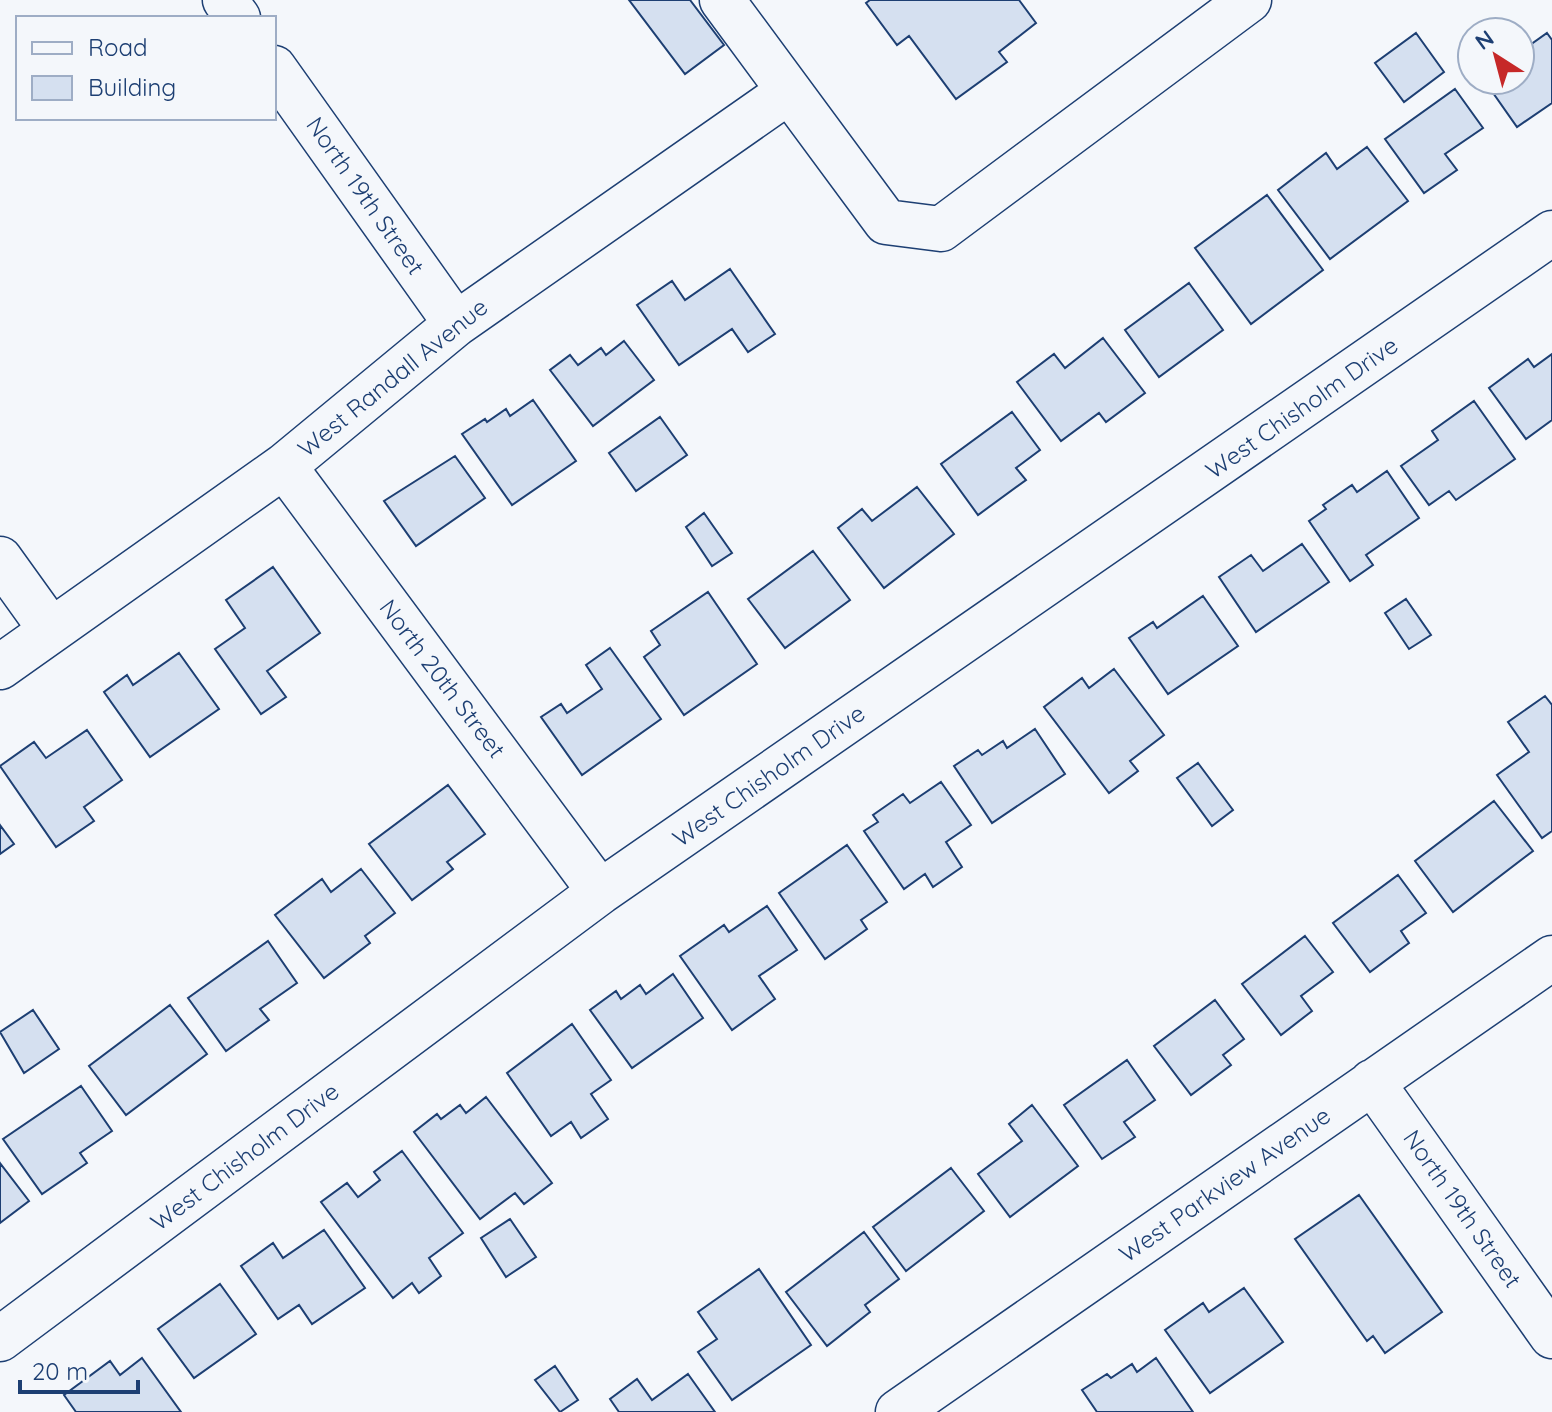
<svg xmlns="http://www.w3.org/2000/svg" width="1552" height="1412" font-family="Quicksand,sans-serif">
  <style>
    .building { fill: #d5e0f0; stroke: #1d3f73; stroke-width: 2 }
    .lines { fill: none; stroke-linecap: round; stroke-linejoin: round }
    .minor-casing { stroke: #1d3f73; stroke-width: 47 }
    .minor { stroke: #f4f7fb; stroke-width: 44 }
    .labels { text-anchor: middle; stroke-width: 6; stroke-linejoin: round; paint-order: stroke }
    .street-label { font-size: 24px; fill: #1d3f73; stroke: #f4f7fb }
  </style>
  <rect width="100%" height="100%" fill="#f4f7fb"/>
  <path class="building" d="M629,0H690L724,45L685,74Z
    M870,0H1019L1036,23L999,52L1007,62L956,99L909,36L897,45L866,3Z
    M1416,33L1444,72L1404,102L1375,63Z
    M1547,33L1552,40V103L1517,127L1484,80H1520V52Z
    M1455,89L1483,128L1445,154L1457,170L1424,193L1385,139Z
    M1367,147L1408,201L1330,259L1278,190L1326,153L1337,169Z
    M1267,195L1323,270L1251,324L1195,248Z
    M730,269L775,334L748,352L732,329L679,365L637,305L672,281L685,300Z
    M1189,283L1223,330L1159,377L1125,330Z
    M1103,338L1145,393L1106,422L1099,413L1061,441L1017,382L1054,354L1065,368Z
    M624,341L654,380L593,426L550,370L570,355L578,365L601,348L606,355Z
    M1552,354V420L1526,439L1489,388L1528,359L1534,367Z
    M533,400L576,461L512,505L462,434L485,419L487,422L506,409L510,416Z
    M1474,401L1515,459L1456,500L1449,491L1429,505L1401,466L1438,440L1432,431Z
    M1012,412L1040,450L1016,468L1026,480L978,515L941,464Z
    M660,417L687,455L636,491L609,453Z
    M455,456L485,498L416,546L384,501Z
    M1387,471L1419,518L1366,555L1373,565L1350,581L1309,521L1326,509L1323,505L1352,485L1357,492Z
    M917,487L954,534L884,588L838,528L862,509L872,521Z
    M704,513L732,553L712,566L686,527Z
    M1302,544L1329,582L1256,632L1219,577L1251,555L1263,571Z
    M813,551L850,600L785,648L748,599Z
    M273,567L320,633L267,671L286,697L261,714L215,649L245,628L226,600Z
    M708,592L757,664L684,715L644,657L660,645L651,631Z
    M1203,596L1238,646L1168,694L1129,638L1153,622L1157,628Z
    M1406,599L1431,635L1409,649L1385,613Z
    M610,648L661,719L582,775L541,717L561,704L567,713L602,689L586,665Z
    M179,653L219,709L150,757L104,692L127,675L133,685Z
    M1114,669L1164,735L1130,761L1138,771L1109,793L1044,707L1082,678L1089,688Z
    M1545,696L1552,705V831L1542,838L1497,775L1529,752L1508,722Z
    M1035,729L1065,774L992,823L954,766L978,750L982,755L1003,741L1007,748Z
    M87,730L122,780L84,807L94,821L56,847L0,766L34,742L46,758Z
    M1198,763L1233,810L1212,826L1177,778Z
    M941,782L971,825L946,842L962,867L933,887L925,874L904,889L864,831L878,822L873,815L903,794L910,803Z
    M448,785L485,834L447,862L453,869L412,900L369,844Z
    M1494,801L1533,851L1453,912L1415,861Z
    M0,825L14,844L0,854Z
    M847,845L887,902L861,920L867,929L825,959L779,893Z
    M361,869L395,913L365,936L370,943L324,978L275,915L322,879L331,892Z
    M1398,875L1426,913L1401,931L1409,943L1370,972L1333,923Z
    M767,906L797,950L759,976L775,999L732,1030L680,956L724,925L729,932Z
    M1305,936L1333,972L1301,996L1312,1011L1281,1035L1242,984Z
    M268,941L297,983L260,1009L269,1020L226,1051L188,998Z
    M673,974L703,1018L632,1068L590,1010L616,991L621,999L640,985L646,994Z
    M1215,1000L1244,1039L1223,1055L1231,1065L1191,1095L1154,1046Z
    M170,1005L207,1054L126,1115L89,1066Z
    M33,1010L59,1049L24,1073L0,1032Z
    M572,1024L611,1080L591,1094L608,1119L581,1138L571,1122L551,1136L507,1073Z
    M1127,1060L1155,1100L1124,1122L1135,1137L1102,1159L1064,1105Z
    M81,1086L112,1131L80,1153L87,1163L42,1194L3,1139Z
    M486,1097L552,1183L524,1204L515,1193L480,1219L414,1132L437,1114L441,1119L460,1105L466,1113Z
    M1032,1105L1078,1166L1010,1217L978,1174L1022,1141L1009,1124Z
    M402,1151L463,1233L429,1258L441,1276L419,1293L412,1283L393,1298L321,1202L347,1183L358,1197L380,1180L374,1172Z
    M0,1163L29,1201L0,1223Z
    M951,1168L984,1211L906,1271L873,1227Z
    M1359,1195L1442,1312L1385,1353L1373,1336L1367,1341L1295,1239Z
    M510,1219L536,1257L506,1277L481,1238Z
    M324,1230L365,1288L312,1324L299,1305L278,1319L241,1266L273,1243L283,1258Z
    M864,1232L899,1279L865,1305L870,1312L827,1346L786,1292Z
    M759,1269L811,1345L732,1400L698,1352L717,1339L698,1312Z
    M220,1284L256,1334L194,1378L158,1329Z
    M1244,1288L1283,1342L1210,1393L1165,1330L1203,1303L1209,1312Z
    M142,1358L181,1412H76L64,1395L110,1361L120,1375Z
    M1156,1358L1193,1412H1097L1082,1390L1107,1374L1111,1378L1132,1364L1137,1372Z
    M555,1366L578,1400L560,1412L535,1380Z
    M688,1374L715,1412H619L610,1399L637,1379L652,1400Z"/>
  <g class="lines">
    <defs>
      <path id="minor" d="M225,0L238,18
        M722,0L886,222L941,229L1249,0
        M274,68L456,324
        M284,466L600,892
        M0,559L51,630
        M0,667L284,466L456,324L788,92
        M1372,1082L1552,1336
        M0,1339L600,892L1552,233
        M898,1412L1552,958"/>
    </defs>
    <use href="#minor" class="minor-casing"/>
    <use href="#minor" class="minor"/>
  </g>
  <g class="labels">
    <g class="street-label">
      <text transform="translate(365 196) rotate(55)" y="8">North 19th Street</text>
      <text transform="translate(393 378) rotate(-39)" y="8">West Randall Avenue</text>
      <text transform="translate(1302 408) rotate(-35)" y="8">West Chisholm Drive</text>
      <text transform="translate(442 679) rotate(53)" y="8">North 20th Street</text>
      <text transform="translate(769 776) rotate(-35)" y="8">West Chisholm Drive</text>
      <text transform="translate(245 1157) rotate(-37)" y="8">West Chisholm Drive</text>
      <text transform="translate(1225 1185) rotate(-35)" y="8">West Parkview Avenue</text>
      <text transform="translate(1462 1209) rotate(55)" y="8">North 19th Street</text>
    </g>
  </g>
  <rect x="16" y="16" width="260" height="104" fill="#f4f7fb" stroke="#9eadc5" stroke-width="2"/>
  <rect x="32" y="42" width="40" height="12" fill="#f4f7fb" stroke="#9eadc5" stroke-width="2"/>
  <text x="88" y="56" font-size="24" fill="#1d3f73">Road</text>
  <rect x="32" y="76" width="40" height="24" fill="#d5e0f0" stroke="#9eadc5" stroke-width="2"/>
  <text x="88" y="96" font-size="24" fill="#1d3f73">Building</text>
  <g transform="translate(1496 56) rotate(324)"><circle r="38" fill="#f4f7fb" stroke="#9eadc5" stroke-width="2"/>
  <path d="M0-6L14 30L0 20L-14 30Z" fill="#c62828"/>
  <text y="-12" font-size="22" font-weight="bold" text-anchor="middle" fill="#1d3f73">N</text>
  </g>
  <path d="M20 1380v12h118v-12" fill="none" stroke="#1d3f73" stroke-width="4"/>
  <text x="32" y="1380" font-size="24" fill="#1d3f73" stroke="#f4f7fb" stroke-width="6" paint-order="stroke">20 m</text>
</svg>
